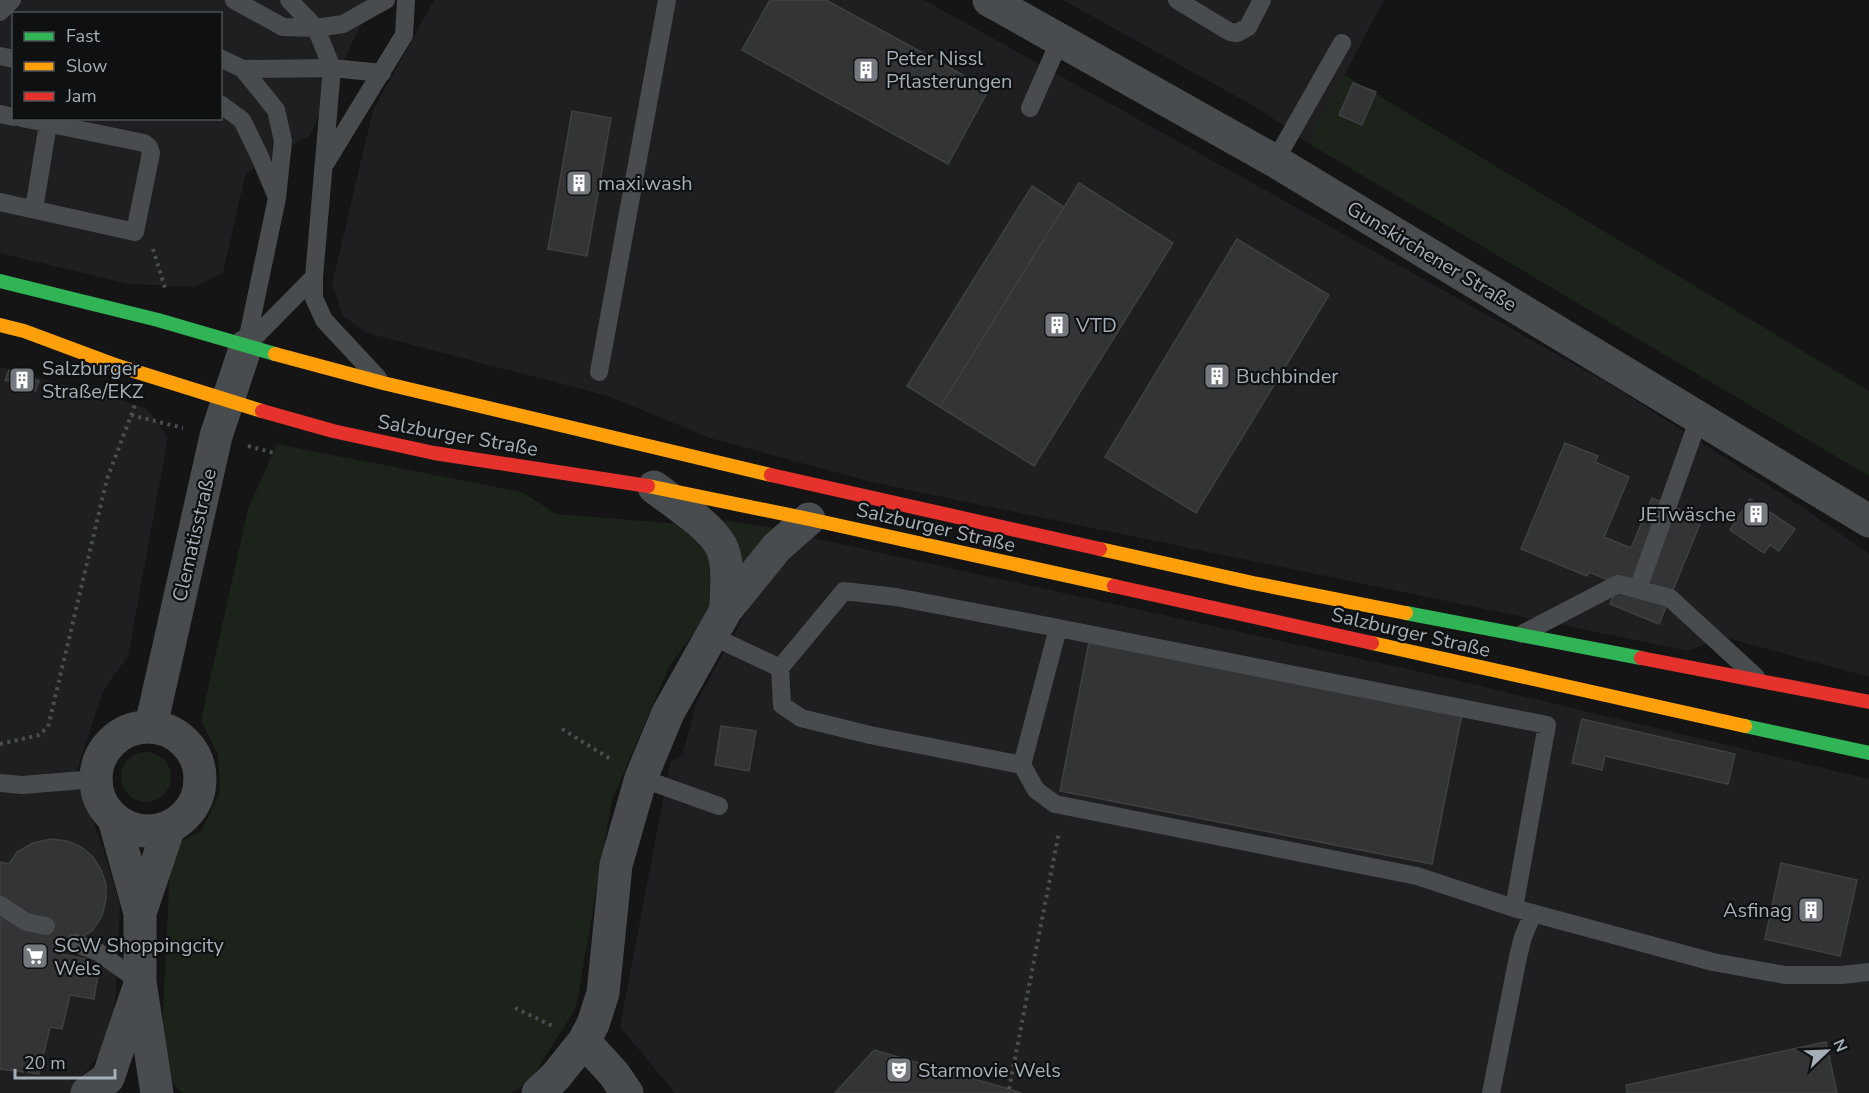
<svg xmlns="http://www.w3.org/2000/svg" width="1869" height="1093" font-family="'Nunito Sans',sans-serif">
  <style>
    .built { fill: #1f1f21; fill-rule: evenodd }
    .green { fill: #1c231b }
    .building { fill: #333435; stroke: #3e4042; stroke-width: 1.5 }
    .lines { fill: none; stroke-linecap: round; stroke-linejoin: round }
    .path { stroke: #4b4d50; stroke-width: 4; stroke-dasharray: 3 4.5; stroke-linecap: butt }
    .lane { stroke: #494c4e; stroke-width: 18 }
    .street { stroke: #494c4e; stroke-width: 33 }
    .fast { stroke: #30b455; stroke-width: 14 }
    .slow { stroke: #ff9f0a; stroke-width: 14 }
    .jam { stroke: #e5322d; stroke-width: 14 }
    .labels { text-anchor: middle; stroke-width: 4.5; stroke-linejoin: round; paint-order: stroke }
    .poi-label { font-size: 20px; fill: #a5afb8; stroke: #0f1011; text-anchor: start }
    .street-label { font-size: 20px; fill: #a5afb8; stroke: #0f1011 }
  </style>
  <rect width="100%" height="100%" fill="#151515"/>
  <path class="built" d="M0,0H372L310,135L246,173L223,272L195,287L129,284L0,253ZM14,14H220V118H14Z
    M434,0H924L1276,196L1611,385L1801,506L1869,554V677L1724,637L1688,651L875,483L710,438L608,396L367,333L343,316L332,284L373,110Z
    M1063,0H1384L1308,143L1259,109Z
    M0,367L125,401L147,409L168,437L128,656L103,691L76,773L104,851L120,905L113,1036L70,1093H0Z
    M801,535L1434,675L1869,779V1093H675L620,1027L670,763L683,754L696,703L766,576Z"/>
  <path class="green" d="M1343,74L1869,391V476L1308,143Z
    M277,444L522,492L556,514L681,524L717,519L774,528L670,665L612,800L576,1008L529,1082L511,1093H183L173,1083L162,1033L171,846L201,831L220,792L218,755L201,720L248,509Z
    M121 777a25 25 0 1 1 50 0a25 25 0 1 1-50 0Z"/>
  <path class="building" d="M770,0H826L989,89L948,164L742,50Z
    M1353,83L1376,92L1362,125L1339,115Z
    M572,111L611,118L587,256L548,249Z
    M1079,183L1173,243L1034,466L940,407Z
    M1032,186L1064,207L940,407L907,386Z
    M1237,239L1329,295L1196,513L1105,457Z
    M9,370L39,381L35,391L5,380Z
    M1565,443L1598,456L1595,462L1629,477L1604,537L1631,548L1652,498L1702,519L1659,624L1610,604L1618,584L1589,572L1587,576L1521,549Z
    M1750,499L1795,529L1779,551L1770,545L1764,553L1730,530Z
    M1089,642L1462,714L1432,864L1060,791Z
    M1582,719L1735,754L1728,784L1605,756L1602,770L1572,763Z
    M721,726L756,731L749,771L715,765Z
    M51,839L67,841L81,847L93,857L101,870L106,884V899L102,916L92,931L74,942L57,947L56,953L86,959L84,964L99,968L94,999L70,995L62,1029L50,1027L39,1074L0,1069V862L9,864L17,852L33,843Z
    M1781,863L1857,880L1840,956L1765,939Z
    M1826,1042L1837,1093H1627L1626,1085Z
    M874,1050L1009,1089L1021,1093H835Z"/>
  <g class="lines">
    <path class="path" d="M153,249L165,288
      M131,415L183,428
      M248,446L274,453
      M562,729L612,760
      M0,744L39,735L48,727L107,479L135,405
      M515,1008L555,1027
      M1009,1089L1059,832"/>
    <path class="lane" d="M234,0L283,27L316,28L343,24L386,0
      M289,0L316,28L332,68L314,277V298L324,320L378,378
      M1177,0L1230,32L1237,33L1248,27L1262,0
      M0,12L12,0
      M0,56L14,59
      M220,58L243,69L276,110L283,141L277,198L246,346
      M243,69L332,68L382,73
      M220,104L242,120L259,155L276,195
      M1030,108L1060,40
      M0,114L14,117
      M1275,161L1342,43
      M325,164L404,35L406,0
      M0,202L135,232L151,153L149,147L144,143L22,118
      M34,209L49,118
      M246,346L314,277
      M599,372L667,0
      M1638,589L1699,418
      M1058,628L1547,725L1514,908
      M1522,634L1618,584L1670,598L1756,677
      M712,636L780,668L844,591L896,597L1058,628L1022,765L1036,790L1055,804L1417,876L1514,908L1713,962L1785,975H1842L1869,972
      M780,668L782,705L801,718L870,735L1022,765
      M641,778L719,806
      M0,783L22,785L95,779
      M0,905L26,922L46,926
      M75,943L98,952L140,982
      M1491,1093L1518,957L1523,937L1533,913"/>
    <path class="street" d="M989,0L1275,161L1869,521
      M654,487C674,503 709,524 721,546C730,564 726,590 726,610
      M151,726L216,436L246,346
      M96 779a52 52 0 1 1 104 0a52 52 0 1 1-104 0Z
      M114,819L140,913V982L157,1093
      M140,913L169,827
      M584,1041L614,1074L627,1093
      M87,1093L108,1078L139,987
      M538,1093L556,1076L584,1041L593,1024L603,993L616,865L641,778L668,713L726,610L777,547L809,519"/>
    <path class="fast" d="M0,281L158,320L275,354
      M1406,613L1641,658
      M1745,726L1869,753"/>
    <path class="slow" d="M0,325L24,331L118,366L262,411
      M275,354L383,383L771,475
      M648,486L809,519L1114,586
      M1100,549L1253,583L1406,613
      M1372,643L1745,726"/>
    <path class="jam" d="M262,411L333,431L434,453L648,486
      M771,475L1100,549
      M1114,586L1372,643
      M1641,658L1869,702"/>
  </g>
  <defs>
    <symbol id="building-square" viewBox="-11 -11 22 22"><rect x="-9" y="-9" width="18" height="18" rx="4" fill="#73797f" stroke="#0f1011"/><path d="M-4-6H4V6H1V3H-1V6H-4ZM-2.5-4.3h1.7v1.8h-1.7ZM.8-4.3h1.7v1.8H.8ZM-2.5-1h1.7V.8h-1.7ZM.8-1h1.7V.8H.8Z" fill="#fff"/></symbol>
    <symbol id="supermarket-square" viewBox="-11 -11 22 22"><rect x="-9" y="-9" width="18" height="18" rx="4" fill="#73797f" stroke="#0f1011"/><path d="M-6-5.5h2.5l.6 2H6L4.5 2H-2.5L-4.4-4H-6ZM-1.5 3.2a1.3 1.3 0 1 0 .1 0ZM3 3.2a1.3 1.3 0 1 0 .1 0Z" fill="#fff"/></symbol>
    <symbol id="theatre-square" viewBox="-11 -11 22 22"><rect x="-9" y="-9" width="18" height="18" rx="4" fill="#73797f" stroke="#0f1011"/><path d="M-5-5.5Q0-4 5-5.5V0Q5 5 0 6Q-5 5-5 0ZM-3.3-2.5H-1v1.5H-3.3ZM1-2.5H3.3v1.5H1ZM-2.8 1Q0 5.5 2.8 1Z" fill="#fff"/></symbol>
  </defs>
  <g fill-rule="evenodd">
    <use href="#building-square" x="851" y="55" width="30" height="30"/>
    <use href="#building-square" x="564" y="168" width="30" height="30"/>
    <use href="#building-square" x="1042" y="310" width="30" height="30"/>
    <use href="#building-square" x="1202" y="361" width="30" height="30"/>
    <use href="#building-square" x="7" y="365" width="30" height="30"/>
    <use href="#building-square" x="1741" y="499" width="30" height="30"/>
    <use href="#building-square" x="1796" y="895" width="30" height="30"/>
    <use href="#supermarket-square" x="20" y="941" width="30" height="30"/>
    <use href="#theatre-square" x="884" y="1055" width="30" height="30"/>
  </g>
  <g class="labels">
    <g class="poi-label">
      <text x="886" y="65">Peter Nissl<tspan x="886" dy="23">Pflasterungen</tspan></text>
      <text x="598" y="190">maxi.wash</text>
      <text x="1076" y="332">VTD</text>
      <text x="42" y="375">Salzburger<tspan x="42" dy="23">Straße/EKZ</tspan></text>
      <text x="1236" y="383">Buchbinder</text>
      <text x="1736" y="521" text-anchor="end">JETwäsche</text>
      <text x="1792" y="917" text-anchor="end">Asfinag</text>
      <text x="54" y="952">SCW Shoppingcity<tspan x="54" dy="23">Wels</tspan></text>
      <text x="918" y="1077">Starmovie Wels</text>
    </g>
    <g class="street-label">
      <text transform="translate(1432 256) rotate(31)" y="7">Gunskirchener Straße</text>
      <text transform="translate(458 435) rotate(10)" y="7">Salzburger Straße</text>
      <text transform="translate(936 527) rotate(13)" y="7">Salzburger Straße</text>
      <text transform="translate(194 535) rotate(-77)" y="7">Clematisstraße</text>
      <text transform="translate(1411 632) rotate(13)" y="7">Salzburger Straße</text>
    </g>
  </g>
  <rect x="12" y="12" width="210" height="108" fill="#0f1011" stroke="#4b5054" stroke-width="1.5"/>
  <rect x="24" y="32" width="30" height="9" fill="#30b455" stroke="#4b5054" stroke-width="1.5"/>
  <text x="66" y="42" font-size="18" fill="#a5afb8">Fast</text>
  <rect x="24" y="62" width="30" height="9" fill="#ff9f0a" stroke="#4b5054" stroke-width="1.5"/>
  <text x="66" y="72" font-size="18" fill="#a5afb8">Slow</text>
  <rect x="24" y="92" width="30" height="9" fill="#e5322d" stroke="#4b5054" stroke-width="1.5"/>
  <text x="66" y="102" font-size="18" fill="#a5afb8">Jam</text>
  <g transform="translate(1827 1051) rotate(67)" stroke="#0f1011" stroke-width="4.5" paint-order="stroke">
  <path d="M0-4.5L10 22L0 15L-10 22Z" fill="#a5afb8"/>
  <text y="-9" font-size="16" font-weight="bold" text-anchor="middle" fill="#a5afb8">N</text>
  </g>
  <path d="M15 1069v9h100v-9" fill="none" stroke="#a5afb8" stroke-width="3"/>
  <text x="24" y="1069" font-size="18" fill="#a5afb8" stroke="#0f1011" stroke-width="4.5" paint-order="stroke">20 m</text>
</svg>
